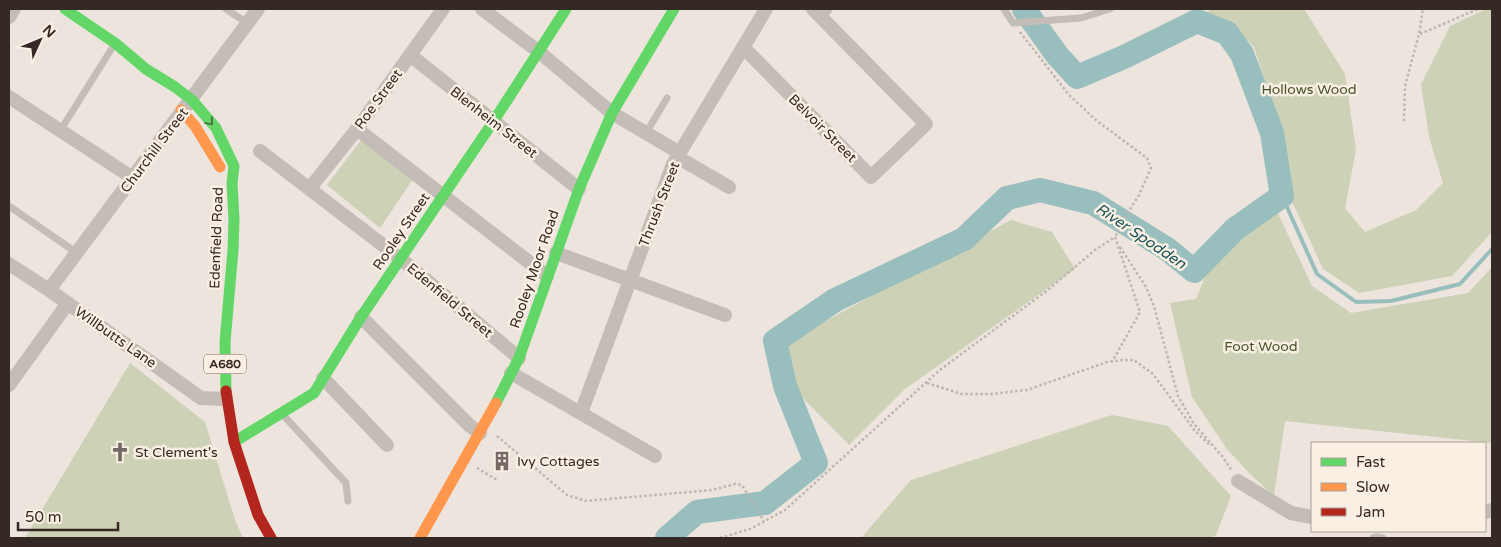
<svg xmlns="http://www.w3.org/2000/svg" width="1501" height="547" font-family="'Varela Round',sans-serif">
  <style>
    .green { fill: #cdd1b6 }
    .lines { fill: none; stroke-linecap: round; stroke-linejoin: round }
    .stream { stroke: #98bfbe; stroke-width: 4 }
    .river { stroke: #98bfbe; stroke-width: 24 }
    .path { stroke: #bdb5af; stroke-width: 2.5; stroke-dasharray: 2.5 2.5; stroke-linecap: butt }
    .lane { stroke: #c4bcb6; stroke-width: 7 }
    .street { stroke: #c4bcb6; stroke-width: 14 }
    .fast { stroke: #63d668; stroke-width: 11 }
    .slow { stroke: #ff974d; stroke-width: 11 }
    .jam { stroke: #b3261e; stroke-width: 11 }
    .oneway { stroke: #4a7743 }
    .labels { text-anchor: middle; stroke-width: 5; stroke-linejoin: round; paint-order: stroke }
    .shield { fill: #faefe3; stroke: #70645e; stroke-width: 1 }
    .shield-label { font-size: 12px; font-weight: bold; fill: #352925 }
    .park-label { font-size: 14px; fill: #455428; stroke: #faefe3 }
    .street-label { font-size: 14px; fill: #352925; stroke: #faefe3 }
    .poi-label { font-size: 14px; fill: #352925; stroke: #faefe3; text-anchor: start }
    .water-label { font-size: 15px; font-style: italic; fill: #195558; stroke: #faefe3 }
  </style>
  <rect width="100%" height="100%" fill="#ece4dd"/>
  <path class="green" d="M1212,9H1304L1345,74L1356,150L1345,208L1365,232L1416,210L1443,183L1429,137L1421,84L1450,26L1486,9H1492V232L1452,276L1359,293L1323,269L1290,197L1283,136L1254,47L1234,27L1204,14Z
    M362,139L413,179L380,228L327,185Z
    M1276,209L1312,286L1351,313L1468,293L1492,267V443L1285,421L1274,496L1249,473L1227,449L1192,397L1170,303L1196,299L1205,277L1231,246Z
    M1011,220L1052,232L1075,269L905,389L849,445L797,392L778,347Z
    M130,363L205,422L235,520L243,538H25Z
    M1112,415L1168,426L1231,496L1216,535L1212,538H861L911,480Z"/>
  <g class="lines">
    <path class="stream" d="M1282,196L1317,274L1356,302L1391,301L1460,284L1492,249"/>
    <path class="river" d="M667,538L697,512L765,503L816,463L785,386L775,341L835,300L964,239L1007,198L1040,190L1093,203L1167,249L1194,271L1235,229L1282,196L1272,133L1242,54L1227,33L1197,21L1124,57L1077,77L1057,55L1024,9"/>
    <path class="path" d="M1020,32L1069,95L1097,121L1147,158L1151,168L1139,195L1119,227L1115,238
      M1420,34L1478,9
      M1404,121L1405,86L1419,34L1423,9
      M1120,247L1146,287L1154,306L1178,396L1194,424L1222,456L1232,471
      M927,383L962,394H991L1027,390L1107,362L1123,360H1134L1153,374L1195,431L1210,445
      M497,436L567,495L586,501L712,490L735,484L742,485L764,521
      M477,468L497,480
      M720,538L750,529L785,510L941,369L1048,290L1095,250L1115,237L1140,312L1112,362"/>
    <path class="lane" d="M226,9L247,23
      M1004,9L1013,23L1081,18L1110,9
      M823,19L829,9
      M60,131L114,45
      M646,133L667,98
      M9,206L77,253
      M283,415L346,483L348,501
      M1373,538L1377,537L1383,538"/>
    <path class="street" d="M482,9L538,51L612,113L680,153
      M9,17L14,9
      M743,47L871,177L926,124L813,9
      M410,55L579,189
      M9,97L133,178
      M357,129L547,276
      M260,151L401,259L519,358
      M677,157L729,187
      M310,188L357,129L443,9
      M556,253L725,315
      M9,264L49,290L201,398L226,399
      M49,290L258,9
      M361,317L470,426L480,433
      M511,373L655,456
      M323,378L387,445
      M9,385L68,303
      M581,413L673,164L766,9
      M1238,481L1291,513L1312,517
      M1485,512L1492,510"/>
    <path class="fast" d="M65,9L115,43L146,69L175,87L192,100L216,128L234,166L232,183L234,219L233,250L225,342L226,391
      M496,403L519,358L579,189L612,113L674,9
      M234,442L314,393L361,317L493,122L566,9"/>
    <path class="slow" d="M181,110L195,126L220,167
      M420,538L496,403"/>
    <path class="jam" d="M226,391L234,442L258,515L271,538"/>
  </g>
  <defs><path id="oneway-chevron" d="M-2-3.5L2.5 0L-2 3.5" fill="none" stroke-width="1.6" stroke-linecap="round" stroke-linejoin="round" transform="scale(1.25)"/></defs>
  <use class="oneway" href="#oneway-chevron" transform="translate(210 122) rotate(50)"/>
  <defs>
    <symbol id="church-bare" viewBox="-9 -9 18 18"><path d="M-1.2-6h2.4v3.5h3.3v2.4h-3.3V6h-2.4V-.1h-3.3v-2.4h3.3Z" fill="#756a65" stroke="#faefe3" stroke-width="2.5" paint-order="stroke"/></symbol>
    <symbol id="building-bare" viewBox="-9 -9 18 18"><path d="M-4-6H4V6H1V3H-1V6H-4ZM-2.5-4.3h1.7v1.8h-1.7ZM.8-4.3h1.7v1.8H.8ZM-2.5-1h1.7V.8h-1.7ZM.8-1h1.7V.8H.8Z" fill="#756a65" stroke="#faefe3" stroke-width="2.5" paint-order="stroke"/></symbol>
  </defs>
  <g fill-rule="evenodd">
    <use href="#church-bare" x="106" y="438" width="28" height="28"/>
    <use href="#building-bare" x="488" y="447" width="28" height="28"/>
  </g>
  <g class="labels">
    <rect class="shield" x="204" y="354.5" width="42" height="19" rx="4"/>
    <g class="shield-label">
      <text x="225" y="368">A680</text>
    </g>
    <g class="park-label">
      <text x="1309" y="94">Hollows Wood</text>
      <text x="1261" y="351">Foot Wood</text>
    </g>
    <g class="street-label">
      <text transform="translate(378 99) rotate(-54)" y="5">Roe Street</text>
      <text transform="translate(494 122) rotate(38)" y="5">Blenheim Street</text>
      <text transform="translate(823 128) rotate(45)" y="5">Belvoir Street</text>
      <text transform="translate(154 150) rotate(-53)" y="5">Churchill Street</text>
      <text transform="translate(659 204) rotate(-69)" y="5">Thrush Street</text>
      <text transform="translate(401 231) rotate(-56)" y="5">Rooley Street</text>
      <text transform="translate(216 238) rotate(-88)" y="5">Edenfield Road</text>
      <text transform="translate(534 269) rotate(-71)" y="5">Rooley Moor Road</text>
      <text transform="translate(450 300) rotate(40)" y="5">Edenfield Street</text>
      <text transform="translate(116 337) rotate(35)" y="5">Willbutts Lane</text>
    </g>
    <g class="poi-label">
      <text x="135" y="457">St Clement's</text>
      <text x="517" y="466">Ivy Cottages</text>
    </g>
    <g class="water-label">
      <text transform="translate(1141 236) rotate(34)" y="5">River Spodden</text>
    </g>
  </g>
  <rect width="1501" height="547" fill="none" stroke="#352925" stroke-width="20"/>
  <rect x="1311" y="442" width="175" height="90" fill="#faefe3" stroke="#aba097"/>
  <rect x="1321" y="458" width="25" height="8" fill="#63d668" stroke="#aba097"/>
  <text x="1356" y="467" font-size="15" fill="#352925">Fast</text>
  <rect x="1321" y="483" width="25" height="8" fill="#ff974d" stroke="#aba097"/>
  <text x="1356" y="492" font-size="15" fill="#352925">Slow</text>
  <rect x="1321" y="508" width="25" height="8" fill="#b3261e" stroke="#aba097"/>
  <text x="1356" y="517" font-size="15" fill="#352925">Jam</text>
  <g transform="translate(40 40) rotate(46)" stroke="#faefe3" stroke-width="4" paint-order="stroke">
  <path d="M0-4L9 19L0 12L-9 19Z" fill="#352925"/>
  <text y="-8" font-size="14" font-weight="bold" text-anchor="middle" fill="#352925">N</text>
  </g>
  <path d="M18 522v8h100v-8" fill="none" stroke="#352925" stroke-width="2.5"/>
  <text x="25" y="522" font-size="15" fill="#352925" stroke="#faefe3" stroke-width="4" paint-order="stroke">50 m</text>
</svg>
